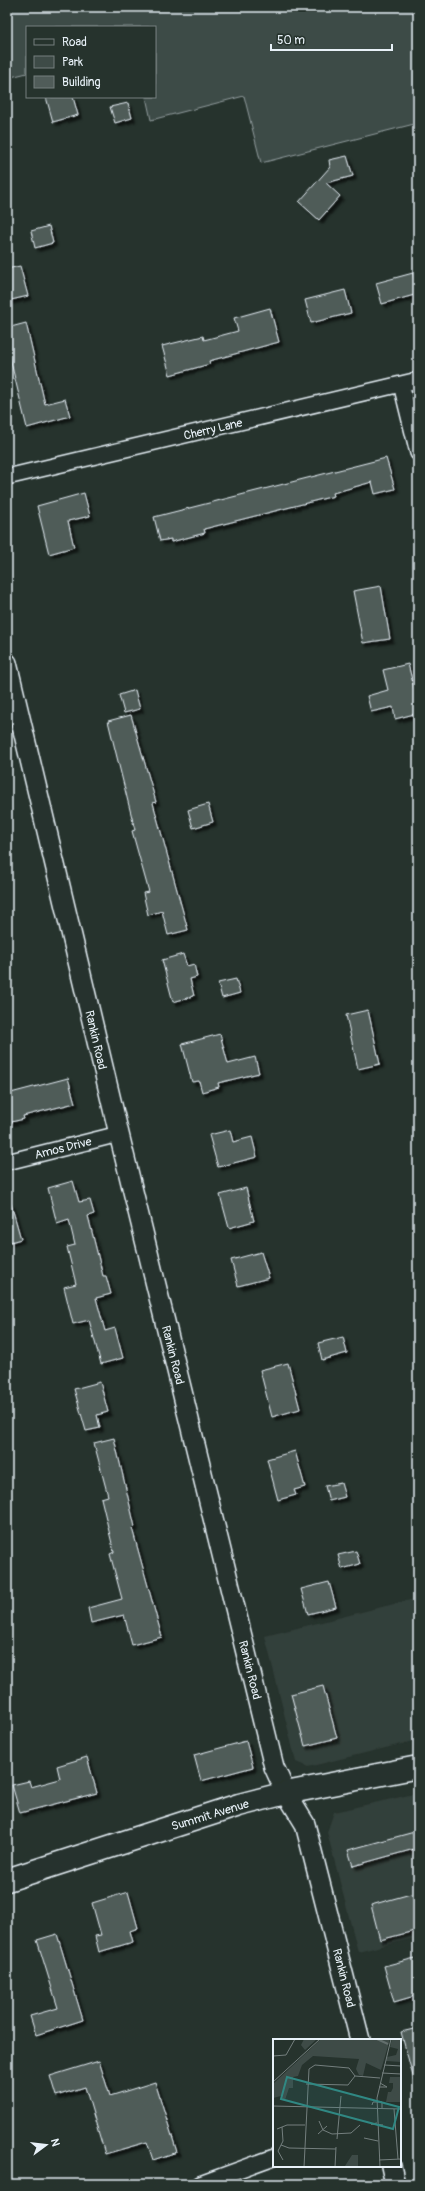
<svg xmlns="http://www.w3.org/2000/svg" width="425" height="2191" font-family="Pangolin,sans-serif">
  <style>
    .built { fill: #333f3a }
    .green { fill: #3e4b47; stroke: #939ea0 }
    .building { fill: #505c59; stroke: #e8f1f8; filter: url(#shadow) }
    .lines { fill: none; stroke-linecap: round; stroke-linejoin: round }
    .minor-casing { stroke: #e8f1f8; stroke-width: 18 }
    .tertiary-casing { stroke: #e8f1f8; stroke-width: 22 }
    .secondary-casing { stroke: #e8f1f8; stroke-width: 25 }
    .minor { stroke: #26332d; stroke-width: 15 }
    .tertiary { stroke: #26332d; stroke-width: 19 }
    .secondary { stroke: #26332d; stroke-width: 22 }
    .labels { text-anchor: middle; stroke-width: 4; stroke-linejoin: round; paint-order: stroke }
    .street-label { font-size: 12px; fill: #e8f1f8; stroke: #26332d }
    .inset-river { fill: none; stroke: #636f6d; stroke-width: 2 }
    .inset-road { fill: none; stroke: #747f7e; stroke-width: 1 }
    .view { fill: #308883; fill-opacity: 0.15; stroke: #308883; stroke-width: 2 }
    .inset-edge { fill: none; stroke: #e8f1f8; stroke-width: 2 }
  </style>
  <defs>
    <filter id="shadow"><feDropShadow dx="3.5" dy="3.5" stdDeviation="1" flood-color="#0009"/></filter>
  </defs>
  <rect width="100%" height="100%" fill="#26332d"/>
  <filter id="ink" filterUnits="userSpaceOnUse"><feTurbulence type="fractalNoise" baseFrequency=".025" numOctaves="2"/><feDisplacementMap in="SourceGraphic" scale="8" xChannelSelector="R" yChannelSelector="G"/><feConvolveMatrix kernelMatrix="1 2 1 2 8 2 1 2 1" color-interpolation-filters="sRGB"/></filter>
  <g filter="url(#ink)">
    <path class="built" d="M418,1598V1740L308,1767L296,1762L265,1636Z
      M418,1793V1937L358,1952L327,1832L334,1812Z"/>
    <path class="green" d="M7,7H418V123L261,163L244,96L151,120L146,97H155V27H27V73L7,78Z"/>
    <path class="building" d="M46,97H73L78,115L53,122Z
      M128,103L132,118L115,123L110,107Z
      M347,156L353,176L326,183L340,196L319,220L299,202L330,167L329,160Z
      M49,226L53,243L35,248L31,231Z
      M20,266L28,296L7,301V269Z
      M413,273L418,294L382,304L376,283Z
      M345,290L351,313L311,323L305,300Z
      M270,308L279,342L209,361L210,364L170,375L162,346L203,336L204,340L238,331L234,318Z
      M26,323L45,404L65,399L70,416L27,428L7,346V328Z
      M386,458L395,489L375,494L372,482L333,493L334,496L204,529L205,533L171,542V539L160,541L154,517Z
      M84,493L90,516L68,521L74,547L49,554L37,506Z
      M381,586L390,639L363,643L353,591Z
      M408,664L418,703V713L395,719L393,707L371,712L367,696L388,690L383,670Z
      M135,690L140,709L124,713L119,695Z
      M131,715L156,802L153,803L188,930L168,935L162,911L148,915L143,893L149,892L132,831L135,830L108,721Z
      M208,804L213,822L193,828L188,810Z
      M183,954L187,966L194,964L197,977L190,979L194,996L173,1002L162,960Z
      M236,979L240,993L222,998L218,983Z
      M368,1010L380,1064L358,1069L346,1015Z
      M220,1034L228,1064L255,1057L259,1073L218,1083L219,1087L202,1092L199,1081L192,1082L182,1044Z
      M68,1078L75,1103L23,1116L24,1119L7,1123V1094Z
      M230,1130L233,1142L252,1137L257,1157L218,1167L209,1135Z
      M73,1181L79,1202L90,1200L94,1214L88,1216L103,1276H106L111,1294L96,1298L105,1331L115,1328L123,1358L101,1364L89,1320L73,1324L64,1287L76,1284L67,1247L75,1245L69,1220L57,1224L48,1188Z
      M246,1188L254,1221L229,1228L220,1195Z
      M11,1204L21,1239L7,1243V1205Z
      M261,1252L269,1278L238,1286L231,1260Z
      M343,1337L347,1353L322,1360L318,1343Z
      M288,1363L300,1409L272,1417L260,1370Z
      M100,1382L108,1412L97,1415L100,1428L86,1431L74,1389Z
      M114,1438L135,1527L132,1528L162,1637L132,1645L124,1615L91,1623L88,1608L122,1599L110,1554L114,1552L101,1498L108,1496L94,1443Z
      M295,1451L305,1487L294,1490L296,1495L278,1500L267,1459Z
      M341,1483L345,1497L329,1501L325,1486Z
      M356,1551L360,1564L342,1569L338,1555Z
      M329,1582L336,1607L308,1614L301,1589Z
      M323,1686L337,1738L305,1746L291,1694Z
      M246,1741L253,1767L201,1781L194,1755Z
      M87,1757L97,1793L20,1813L12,1785L29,1781L31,1787L60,1779L57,1766Z
      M418,1831V1848L353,1866L348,1850Z
      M128,1892L138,1928L130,1931L133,1942L99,1952L95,1936L101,1935L92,1903Z
      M418,1892V1930L380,1940L371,1905Z
      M57,1934L83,2020L36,2035L30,2016L58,2008L37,1940Z
      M415,1958L418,1969V1995L394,2002L384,1966Z
      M418,2028V2080H414L401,2032Z
      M99,2061L110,2096L155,2082L177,2152L153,2160L147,2142L105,2154L85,2087L56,2096L50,2076Z"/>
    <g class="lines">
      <defs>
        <path id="minor" d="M401,384L418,453
          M7,477L418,380
          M7,1162L119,1134
          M200,2184L274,2157"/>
        <path id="tertiary" d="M7,663L119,1134L274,1767L286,1793L305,1824L360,2040
          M391,2166L395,2184"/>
        <path id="secondary" d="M7,1880L239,1805L286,1793L418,1767"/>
      </defs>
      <use href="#minor" class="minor-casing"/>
      <use href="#tertiary" class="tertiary-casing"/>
      <use href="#secondary" class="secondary-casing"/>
      <use href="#minor" class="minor"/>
      <use href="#tertiary" class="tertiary"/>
      <use href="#secondary" class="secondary"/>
    </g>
  </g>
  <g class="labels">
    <g class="street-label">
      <text transform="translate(213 429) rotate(-13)" y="4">Cherry Lane</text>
      <text transform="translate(96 1040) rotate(77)" y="4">Rankin Road</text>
      <text transform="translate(63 1148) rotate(-14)" y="4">Amos Drive</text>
      <text transform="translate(173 1355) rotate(76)" y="4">Rankin Road</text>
      <text transform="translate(250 1670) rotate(76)" y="4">Rankin Road</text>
      <text transform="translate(210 1815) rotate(-17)" y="4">Summit Avenue</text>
      <text transform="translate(344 1978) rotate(76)" y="4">Rankin Road</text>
    </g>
  </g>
  <g transform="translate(273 2039)">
    <rect width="128" height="128" fill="#26332d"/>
    <path d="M31,0H44L32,11L28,6ZM48,0H117L108,31L93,24L90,37L86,36L83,30L86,20L40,17L29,26L25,37L20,38V49H16L12,61H9L8,57L0,59V45ZM119,0H128V23L113,22L114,18L123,16L125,10L117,8ZM117,38H128V63H113L115,53H118L120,49V44H116ZM79,116H85V127H72Z" fill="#3e4b47"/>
    <path class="inset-river" d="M104,0L115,5"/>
    <path class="inset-road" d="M0,17L13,16L22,0M111,26L128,27M109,34L128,35M0,43L47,0M33,45L75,46L82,37M106,48H114L107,44M99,66L100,63H109V69M0,67L128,70M121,70L125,120M46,82L50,91L59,95L78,94L87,86M104,84L98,85L110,86M9,88L10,102L5,112L10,121M4,90L14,86H32M45,95L54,87M91,99L105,102M64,100L68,57M8,106L16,109L63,110M106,121L128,120M31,128L36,30L42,26L76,29L82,37L107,39M62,128L63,108M107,128L104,59L118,0"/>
    <path class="view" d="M14,38L126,68L120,90L8,60Z"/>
    <rect width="128" height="128" class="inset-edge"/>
  </g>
  <rect width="425" height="2191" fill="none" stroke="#26332d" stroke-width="24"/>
  <rect x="12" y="12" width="401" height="2167" fill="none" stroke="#e8f1f8" stroke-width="1.5" filter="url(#ink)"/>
  <rect x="26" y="26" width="130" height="72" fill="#26332d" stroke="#747f7e"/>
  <rect x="34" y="39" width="20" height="6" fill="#26332d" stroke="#747f7e"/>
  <text x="62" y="46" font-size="12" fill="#e8f1f8">Road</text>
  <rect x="34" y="56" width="20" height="12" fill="#3e4b47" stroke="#747f7e"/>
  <text x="62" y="66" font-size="12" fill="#e8f1f8">Park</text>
  <rect x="34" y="76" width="20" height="12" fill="#505c59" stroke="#747f7e"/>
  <text x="62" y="86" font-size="12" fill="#e8f1f8">Building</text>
  <g transform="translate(46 2145) rotate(75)" stroke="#26332d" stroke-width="3" paint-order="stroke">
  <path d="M0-3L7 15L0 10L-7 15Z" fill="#e8f1f8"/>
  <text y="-6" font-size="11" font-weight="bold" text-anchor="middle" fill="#e8f1f8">N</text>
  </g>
  <path d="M271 44v6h121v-6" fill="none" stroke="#e8f1f8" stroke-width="2"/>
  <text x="277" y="44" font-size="12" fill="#e8f1f8" stroke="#26332d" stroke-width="3" paint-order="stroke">50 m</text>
</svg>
